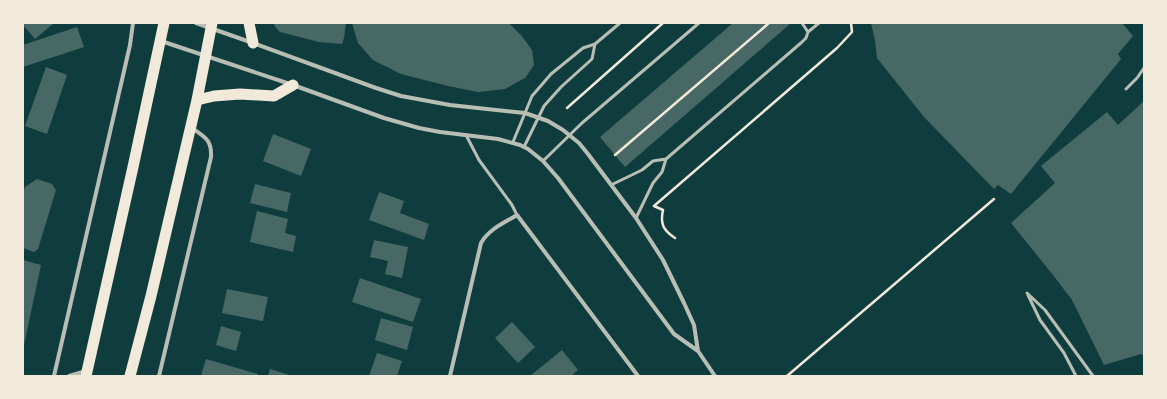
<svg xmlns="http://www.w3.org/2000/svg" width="1167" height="399" font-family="'DejaVu Sans',sans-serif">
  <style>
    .building { fill: #486865 }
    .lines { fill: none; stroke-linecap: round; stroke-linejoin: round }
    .path { stroke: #f1e9da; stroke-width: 2.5 }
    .service { stroke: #b8beb3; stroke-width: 3 }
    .minor { stroke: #b8beb3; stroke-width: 4 }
    .trunk { stroke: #f1e9da; stroke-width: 11 }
  </style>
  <rect width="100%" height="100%" fill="#0f3d3e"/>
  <path class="building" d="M23,23H54L35,39L23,25Z
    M273,23H346L344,38L342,44L319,42L284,33L280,32L277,29Z
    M352,23H509L521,35L532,50L534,65L525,78L505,89L478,92L448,86L401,74L373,60L358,43Z
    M733,23H791L625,167L600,137Z
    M871,23H1122L1133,36L1118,54L1121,59L1011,194L998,185L994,189L924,117L877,58L875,40Z
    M77,27L84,47L23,67V45Z
    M46,67L67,75L47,134L25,126Z
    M1144,101V356L1141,354L1104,365L1072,300L1053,275L1011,223L1055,183L1041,166L1107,112L1118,125Z
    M273,134L311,149L301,176L263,161Z
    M37,179L52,184L56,190L38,249L34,252L23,248V193L25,187Z
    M255,184L291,193L287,212L250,203Z
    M379,192L404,201L400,213L429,224L424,240L369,220Z
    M257,211L288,219L285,233L296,236L293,252L250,242Z
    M374,240L408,247L402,278L385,274L388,261L370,257Z
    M23,260L41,265L24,345H23Z
    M360,278L421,299L413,322L352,302Z
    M227,289L268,297L263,321L222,313Z
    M381,318L413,327L407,350L375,340Z
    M512,322L535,347L518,363L495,338Z
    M221,326L241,332L236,351L216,345Z
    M562,350L578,370L571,376H530Z
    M377,353L402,361L397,376H369Z
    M206,359L258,374V376H201Z
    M270,369L293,376H268Z"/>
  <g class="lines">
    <path class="path" d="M567,108L663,23
      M615,155L769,23
      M675,238C663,230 660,224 663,210L654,206L837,48L852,32L851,23
      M787,376L994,199"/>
    <path class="service" d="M802,23L808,32
      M1126,89L1137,78L1144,68
      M466,135L479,160L512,205L517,215
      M513,142L532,96L551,74L583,48L595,44L620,23
      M524,147L544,106L561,87L592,59L595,44
      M543,161L582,123L699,23
      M611,185L642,170L653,161L666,159L802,42L806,38L808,32L819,23
      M636,218L653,183L662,172L666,159
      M1027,293L1045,310L1093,376
      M1028,295L1040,320L1064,353L1076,376"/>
    <path class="minor" d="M196,23L253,43L376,88L401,96L450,105L525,113L548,121L563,130L579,143L588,154L636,218L663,260L684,303L694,325L698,351
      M161,41L293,85L384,118L419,128L440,132L498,139L520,145L528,149L543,161L558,178L674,334L698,351L715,376
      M54,376L130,45L133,23
      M69,376L86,371
      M159,376L211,157C212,140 205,137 192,128
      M450,376L481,243C489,229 504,223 517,215L638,376"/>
    <path class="trunk" d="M249,23L253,43
      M197,100L214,96L240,94L274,96L293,85
      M86,376L133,167L164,23
      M130,376L151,296L197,100L212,23"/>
  </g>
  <rect width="1167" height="399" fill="none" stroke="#f1e9da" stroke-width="48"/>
</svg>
